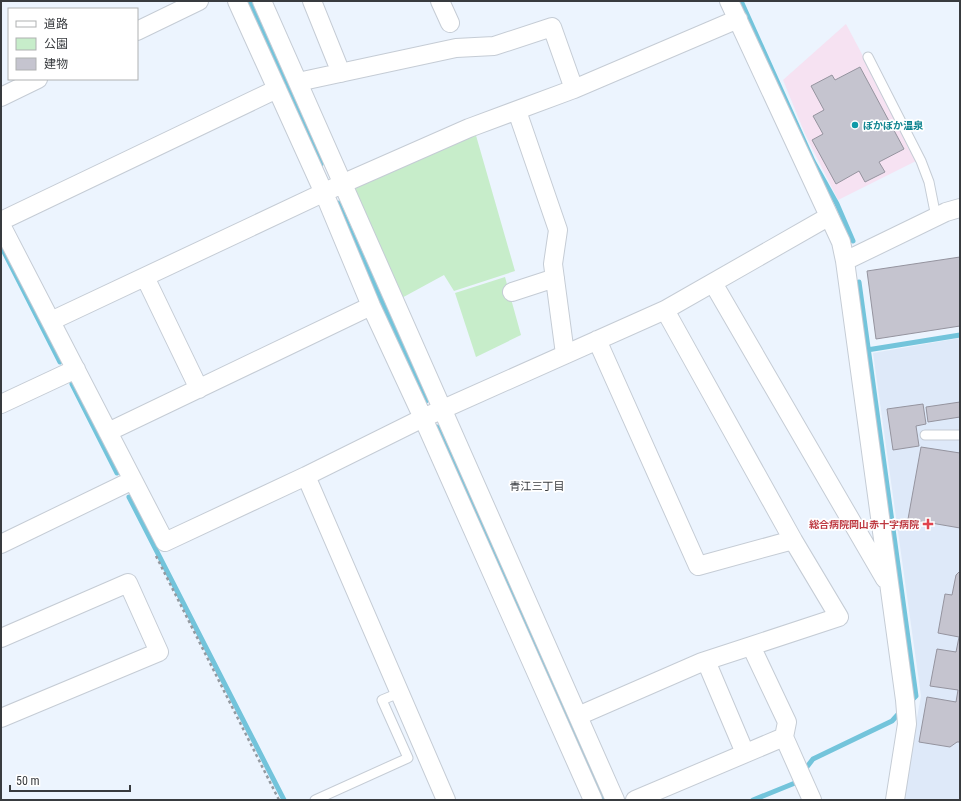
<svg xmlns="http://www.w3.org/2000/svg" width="961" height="801" font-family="'Roboto Condensed','Noto Sans JP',sans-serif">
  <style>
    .commercial { fill: #f6e2f2 }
    .built { fill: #dee9f9 }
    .green { fill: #c7edca }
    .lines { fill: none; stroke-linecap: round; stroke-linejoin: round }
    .stream { stroke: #73c4db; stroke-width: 5 }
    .building { fill: #c5c4cf; stroke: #95949f }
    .lane-casing { stroke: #c5ccd5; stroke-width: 11 }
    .street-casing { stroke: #c5ccd5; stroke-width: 20 }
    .path { stroke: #949aa1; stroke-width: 2.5; stroke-dasharray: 3 3; stroke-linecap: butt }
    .lane { stroke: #fff; stroke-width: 9 }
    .street { stroke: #fff; stroke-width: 18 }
    .culture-dot { fill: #0f9aa8; stroke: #fff; stroke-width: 1.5 }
    .health-dot { fill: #e0444e; stroke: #fff; stroke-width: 1.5 }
    .labels { text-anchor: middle; stroke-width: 3.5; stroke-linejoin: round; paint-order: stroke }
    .culture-label { font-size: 10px; font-weight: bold; fill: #0d838f; stroke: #fff; text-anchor: start }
    .health-label { font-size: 10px; font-weight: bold; fill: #be3a42; stroke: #fff; text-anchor: end }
    .neighbourhood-label { font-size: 11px; fill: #383b3f; stroke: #fff }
  </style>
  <rect width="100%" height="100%" fill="#ecf4fe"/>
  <path class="commercial" d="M846,24L918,160L838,200L805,134L783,80Z"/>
  <path class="built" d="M960,338V800H902L921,696L873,353Z"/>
  <path class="green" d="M475,132L515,271L454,291L444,275L398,300L352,193L355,184Z
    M505,277L521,335L476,357L455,293Z"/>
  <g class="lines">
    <path class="stream" d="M249,1L321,164
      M741,1L813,161L837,204L853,241
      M338,203L426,401
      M1,246L60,362
      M859,282L916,696L909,703
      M867,350L960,335
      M72,384L117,473
      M437,427L602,797
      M129,497L284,800
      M803,772L813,759L892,721L902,710
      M753,800L795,783L798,778"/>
  </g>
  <path class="building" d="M860,67L904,149L879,162L885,172L865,182L859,171L836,184L812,140L823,134L813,116L824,110L811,86L832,75L835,80Z
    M960,257V326L876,339L867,271Z
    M960,402V417L928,422L926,407Z
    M923,404L926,424L916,426L919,446L893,450L887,409Z
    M921,447L960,453V528L908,519Z
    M960,571V742H957L950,747L919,742L927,697L956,702L958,690L930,686L937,649L956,652L959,637L938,633L945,594L952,595L956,575Z"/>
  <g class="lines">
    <defs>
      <path id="lane" d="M868,57L921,161L929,182L936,217
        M925,435H960
        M315,800L408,758L382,700L399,693"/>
      <path id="street" d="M237,1L324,193L371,306L423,418L593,800
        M262,1L615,800
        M312,1L341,73
        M440,1L450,23
        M729,1L841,242L845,261L905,700L907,724L895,800
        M137,31L199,1
        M298,82L456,48L494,46L552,27L574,89
        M1,97L38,79
        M517,111L558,230L553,264L565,354
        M1,221L277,89
        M1,225L165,542L306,476L423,418L665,310L828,217
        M845,261L946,212L960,208
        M145,277L199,389
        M713,283L885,579
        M512,292L555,278
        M665,310L793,540
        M51,321L344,183L469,128L574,89L738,19
        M597,340L698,566L793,540L839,617L751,646L787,722L784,737L812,800
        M1,404L76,369
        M108,432L371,306
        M306,476L446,800
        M1,544L133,480
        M1,638L128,583L159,652L1,718
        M706,661L745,753
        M578,716L702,662L751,646
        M635,800L784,737"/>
    </defs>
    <use href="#lane" class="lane-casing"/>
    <use href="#street" class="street-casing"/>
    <path class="path" d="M156,556L279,800"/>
    <use href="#lane" class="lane"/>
    <use href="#street" class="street"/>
  </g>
  <circle class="culture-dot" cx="855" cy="125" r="4"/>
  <path class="health-dot" d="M926 518h4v4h4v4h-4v4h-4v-4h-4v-4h4z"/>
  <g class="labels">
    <g class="culture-label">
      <text x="863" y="129">ぽかぽか温泉</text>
    </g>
    <g class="health-label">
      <text x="919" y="528">総合病院岡山赤十字病院</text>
    </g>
    <g class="neighbourhood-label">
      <text x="537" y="490">青江三丁目</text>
    </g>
  </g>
  <rect width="961" height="801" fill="none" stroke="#383b3f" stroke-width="4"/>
  <rect x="8" y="8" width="130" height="72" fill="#ffffff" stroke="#afb1b2"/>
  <rect x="16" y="21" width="20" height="6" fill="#ffffff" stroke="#afb1b2"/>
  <text x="44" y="28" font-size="12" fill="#383b3f">道路</text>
  <rect x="16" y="38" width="20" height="12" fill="#c7edca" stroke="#afb1b2"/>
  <text x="44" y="48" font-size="12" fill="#383b3f">公園</text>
  <rect x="16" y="58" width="20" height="12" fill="#c5c4cf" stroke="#afb1b2"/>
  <text x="44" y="68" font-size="12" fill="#383b3f">建物</text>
  <path d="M10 785v6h120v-6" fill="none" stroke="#383b3f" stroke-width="2"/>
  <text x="16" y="785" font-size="12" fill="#383b3f" stroke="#ffffff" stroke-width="3" paint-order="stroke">50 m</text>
</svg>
